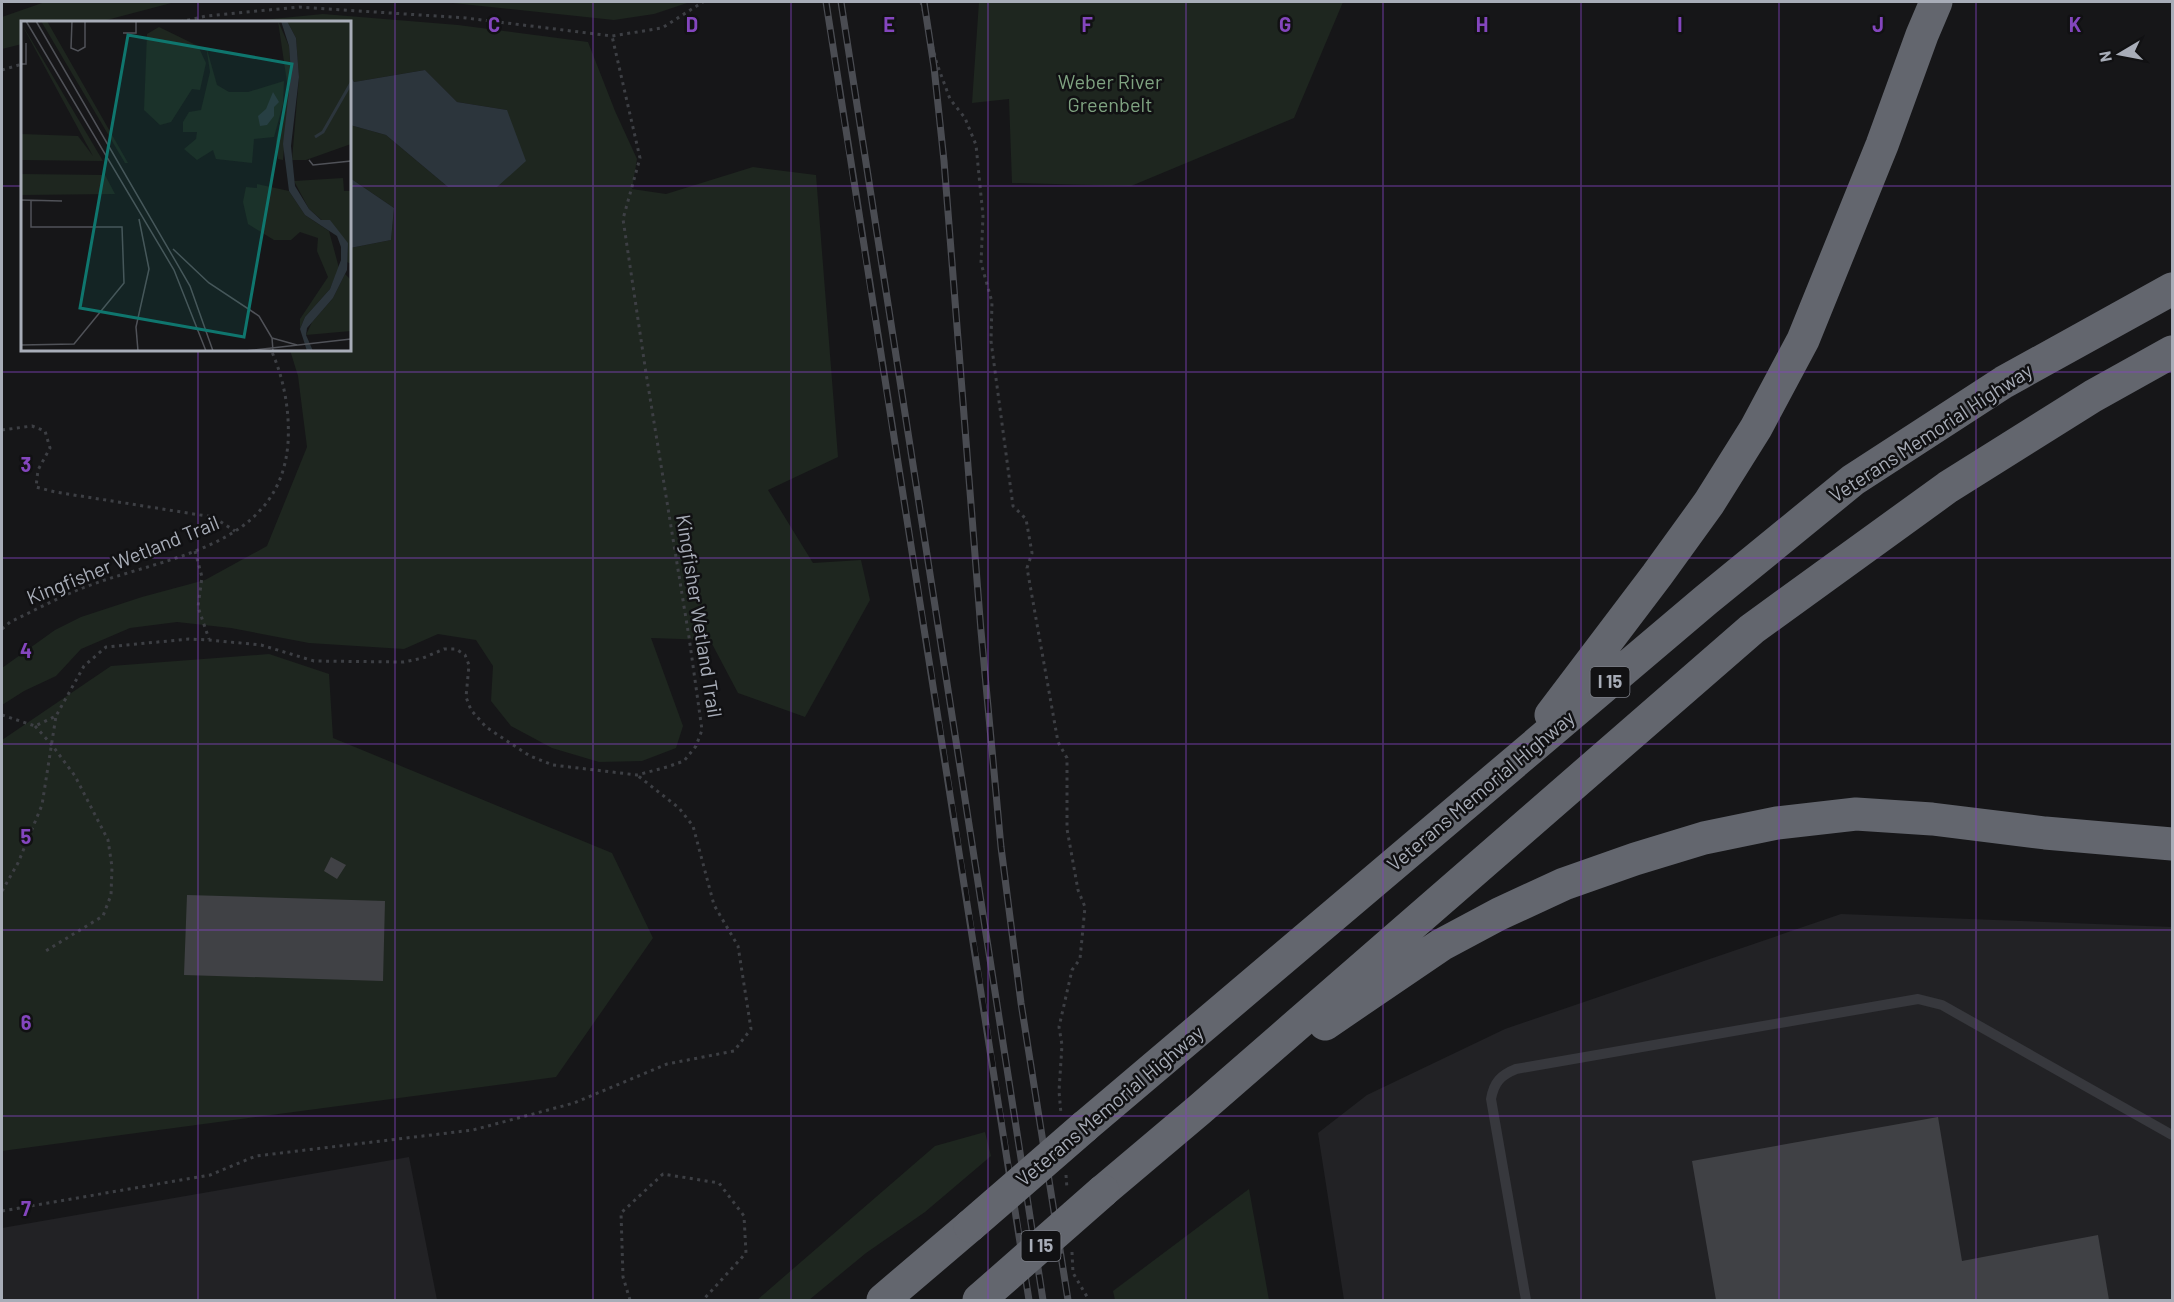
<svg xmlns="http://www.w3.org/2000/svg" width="2174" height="1302" font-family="Barlow,sans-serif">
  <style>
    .built { fill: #222225 }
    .green { fill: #1e261f }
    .water { fill: #2c353c }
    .building { fill: #404145 }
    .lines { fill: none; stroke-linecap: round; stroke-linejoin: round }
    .path { stroke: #3d3f44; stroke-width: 3; stroke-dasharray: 3 4.5; stroke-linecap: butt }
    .service { stroke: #37383d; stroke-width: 10 }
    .motorway { stroke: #63666e; stroke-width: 33 }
    .rail-casing { stroke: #4a4c52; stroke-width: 7 }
    .rail { stroke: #111113; stroke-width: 4.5; stroke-dasharray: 14; stroke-linecap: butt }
    .motorway-bridge { stroke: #63666e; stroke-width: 33 }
    .grid { fill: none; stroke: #8446be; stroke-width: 1.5; stroke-opacity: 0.55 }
    .labels { text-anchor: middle; stroke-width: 5; stroke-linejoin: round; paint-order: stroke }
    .shield { fill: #111113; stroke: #7b7e86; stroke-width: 1.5 }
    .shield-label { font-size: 18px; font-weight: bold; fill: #a8adb8 }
    .park-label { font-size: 20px; fill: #7fa381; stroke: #111113 }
    .street-label { font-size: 20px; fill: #a8adb8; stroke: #111113 }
    .inset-river { fill: none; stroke: #2c353c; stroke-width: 3 }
    .inset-road { fill: none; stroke: #505258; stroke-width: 1.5 }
    .view { fill: #0f766e; fill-opacity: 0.15; stroke: #0f766e; stroke-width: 3 }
    .inset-edge { fill: none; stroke: #a8adb8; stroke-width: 3 }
    .grid-label { font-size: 20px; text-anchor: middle; font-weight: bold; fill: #8446be; stroke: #111113; stroke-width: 5; stroke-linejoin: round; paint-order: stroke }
  </style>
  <rect width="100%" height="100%" fill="#161618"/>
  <path class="built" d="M1841,914L2172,927V1300H1344L1318,1133L1367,1095L1505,1029Z
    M409,1157L437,1300H2V1228Z"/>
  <path class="green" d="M45,2H175L99,22H22V44L2,49V17Z
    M443,2H690L654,14L614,20Z
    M979,2H1343L1294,118L1131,186L1012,183L1009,99L972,103Z
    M323,14L458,25L588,42L615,111L637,159L632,189L666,194L753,167L816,175L838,457L768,490L813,563L861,560L870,600L805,717L738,693L710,640L651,638L683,726L676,748L642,761L599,762L552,748L511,726L491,701L493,666L476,640L438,634L404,649L309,643L231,628L177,622L130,628L81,649L56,676L24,691L2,705V668L55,630L81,617L142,597L205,580L267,546L307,447L298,376L290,350H350V248L391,240L394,208L350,178V125L386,135L448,187L507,110L457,102L425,70L354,82L350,75V22H241Z
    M269,654L329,674L333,738L612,853L653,938L556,1077L2,1151V740L111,666Z
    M985,1132L991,1156L925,1212L866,1253L809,1300H757L935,1146Z
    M1249,1189L1269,1300H1115L1113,1291Z"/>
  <path class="water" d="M425,70L457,102L507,110L526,161L497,187H448L386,135L350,125V75L354,82Z
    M350,178L394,208L391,240L350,248Z"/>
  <path class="building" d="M331,857L346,865L337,879L324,871Z
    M187,895L385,901L383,981L184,975Z
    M1938,1117L1962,1261L2098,1235L2109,1300H1716L1692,1161Z"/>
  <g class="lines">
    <path class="path" d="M921,2L937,64L950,99L965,118L976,145L983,216L981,263L992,302L991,341L1013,506L1026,519L1032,553L1027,568L1058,742L1067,758V829L1078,890L1085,907L1080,959L1072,970L1059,1027L1062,1045L1059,1091L1061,1114
      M180,22L206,16L299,7L466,18L612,36L662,28L703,2
      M2,70L22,64
      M2,430L32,426L45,431L50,448L38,470L36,487L55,492L213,517L235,531
      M195,551L202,577L198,607L209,639
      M2,629L10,622C33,611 56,599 80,589C159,557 280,551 288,443C290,412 284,378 271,350
      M2,715L35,726L56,716L84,666L106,647L189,639L209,640L261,645L314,661L404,662L423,658L444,649H456L465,655L469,665L466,697L471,710L486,727L507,741L530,756L553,765L637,775L667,767L684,761L696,746L702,730L689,637L646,373L623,219L640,158L612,36
      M35,726L52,745L75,776L108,840L112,867L111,895L103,916L44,952
      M2,891L18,863L42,805L56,716
      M1066,1175L1067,1189
      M2,1211L210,1175L256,1156L473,1130L574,1103L667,1064L734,1051L751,1029L738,946L714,905L693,826L679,808L637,775
      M1072,1252L1073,1273L1089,1300
      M630,1300L623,1277L621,1213L663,1174L719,1183L744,1216L746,1253L703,1300"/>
    <path class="service" d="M1526,1300L1491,1099C1494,1082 1501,1075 1516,1069L1918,999L1942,1005L2172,1135"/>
    <path class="motorway" d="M1551,715L1657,575L1709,503L1756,428L1803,340L1882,145L1922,35L1936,2
      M1325,1024L1441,945L1499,914L1564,884L1635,859L1704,838L1777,823L1856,814L1932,819L2045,833L2172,844
      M1084,1127L1706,600L1853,480L2004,382L2172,289
      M1103,1191L1199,1110L1752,629L1948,487L2093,396L2172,352
      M883,1300L970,1226"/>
    <defs>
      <path id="rail" d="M826,2C892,435 964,867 1029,1300
        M841,2L1043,1300
        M924,2L934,67L944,161L981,631L1001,847L1021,1003L1068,1300"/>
    </defs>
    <use href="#rail" class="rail-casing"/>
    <use href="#rail" class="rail"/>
    <path class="motorway-bridge" d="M970,1226L1084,1127
      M979,1300L1103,1191"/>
  </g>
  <path class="grid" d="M198,2V22M395,2V1300M593,2V1300M791,2V1300M988,2V1300M1186,2V1300M1383,2V1300M1581,2V1300M1779,2V1300M1976,2V1300M2,186H22M350,186H2172M198,350V1300M2,372H2172M2,558H2172M2,744H2172M2,930H2172M2,1116H2172"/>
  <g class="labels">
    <g class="shield">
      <rect x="1590.5" y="667" width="39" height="30" rx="4.5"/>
      <rect x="1021.5" y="1231" width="39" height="30" rx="4.5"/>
    </g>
    <g class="shield-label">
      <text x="1610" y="688">I 15</text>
      <text x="1041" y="1252">I 15</text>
    </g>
    <g class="park-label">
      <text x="1110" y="89">Weber River<tspan x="1110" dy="23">Greenbelt</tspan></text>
    </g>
    <g class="street-label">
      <text transform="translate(1931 433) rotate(-33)" y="7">Veterans Memorial Highway</text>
      <text transform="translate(123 560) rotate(-22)" y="7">Kingfisher Wetland Trail</text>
      <text transform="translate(699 616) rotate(81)" y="7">Kingfisher Wetland Trail</text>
      <text transform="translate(1481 791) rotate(-40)" y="7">Veterans Memorial Highway</text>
      <text transform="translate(1110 1106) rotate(-40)" y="7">Veterans Memorial Highway</text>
    </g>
  </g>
  <g transform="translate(21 21)">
    <rect width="330" height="330" fill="#161618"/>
    <path d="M20,0H26L107,142H104ZM257,0L268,25L270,52L262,139L257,138L255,120L267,68ZM266,0H330V123L285,139H271L278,56L275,17ZM0,2L11,20L82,140L0,139V113L57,115L72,135ZM138,6L177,25L185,42L179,69L171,68L150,101L139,104L123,89L126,13ZM185,25L196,64L208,71H227L263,60L262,83L253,116L233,118L231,142L195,138L192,129L176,139L163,128L175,118L176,111H162V101L168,91L180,89L189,51ZM0,153L84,154L94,173L0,174ZM322,157L323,170H330V243L326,241L327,222L288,188L273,160ZM236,163L268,170L284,194L308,210L318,247L309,268L284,296L279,308V298L307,256L296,230L297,217L279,211L270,219H253L227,203L222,181L225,166L236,167ZM324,253L330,259V310L285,314L291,301L312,277Z" fill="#1e261f"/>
    <path d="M260,0H266L275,17L278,56L270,125L274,165L288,188L300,199H309L327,222L326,249L312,277L286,307L285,314L292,330H286L279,308L284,296L309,268L320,239V226L316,215L284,194L268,170L262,123L270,52L268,25ZM252,71L258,81L253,86V95L246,104L239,105L237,95L245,88Z" fill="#2c353c"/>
    <path class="inset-river" d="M294,116L302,111L330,62"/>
    <path class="inset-road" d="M5,0L153,249L185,330M15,0L169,265L192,330M51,0L50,27L57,30L64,26V0M102,12H115V0M0,43H5V22M288,139L292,144L330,140M0,179L41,180M152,228L188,262L238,295L251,317L252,330M251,317L276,324M0,324L53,323L103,262L101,206H10V179M117,330L115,306L128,248L118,198M224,330L330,318"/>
    <path class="view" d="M107,14L271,43L223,316L59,287Z"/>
    <rect width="330" height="330" class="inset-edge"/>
  </g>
  <g class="grid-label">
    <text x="494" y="32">C</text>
    <text x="692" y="32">D</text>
    <text x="889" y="32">E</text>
    <text x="1087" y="32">F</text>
    <text x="1285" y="32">G</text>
    <text x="1482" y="32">H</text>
    <text x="1680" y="32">I</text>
    <text x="1878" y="32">J</text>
    <text x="2075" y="32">K</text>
    <text x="26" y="472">3</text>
    <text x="26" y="658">4</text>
    <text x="26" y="844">5</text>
    <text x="26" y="1030">6</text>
    <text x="26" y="1216">7</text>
  </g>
  <rect width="2174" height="1302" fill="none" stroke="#a8adb8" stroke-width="6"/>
  <g transform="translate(2120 54) rotate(260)" stroke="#111113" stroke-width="4.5" paint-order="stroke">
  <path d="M0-4.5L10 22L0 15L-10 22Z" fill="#a8adb8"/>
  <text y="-9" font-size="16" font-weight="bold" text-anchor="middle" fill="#a8adb8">N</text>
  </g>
</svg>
